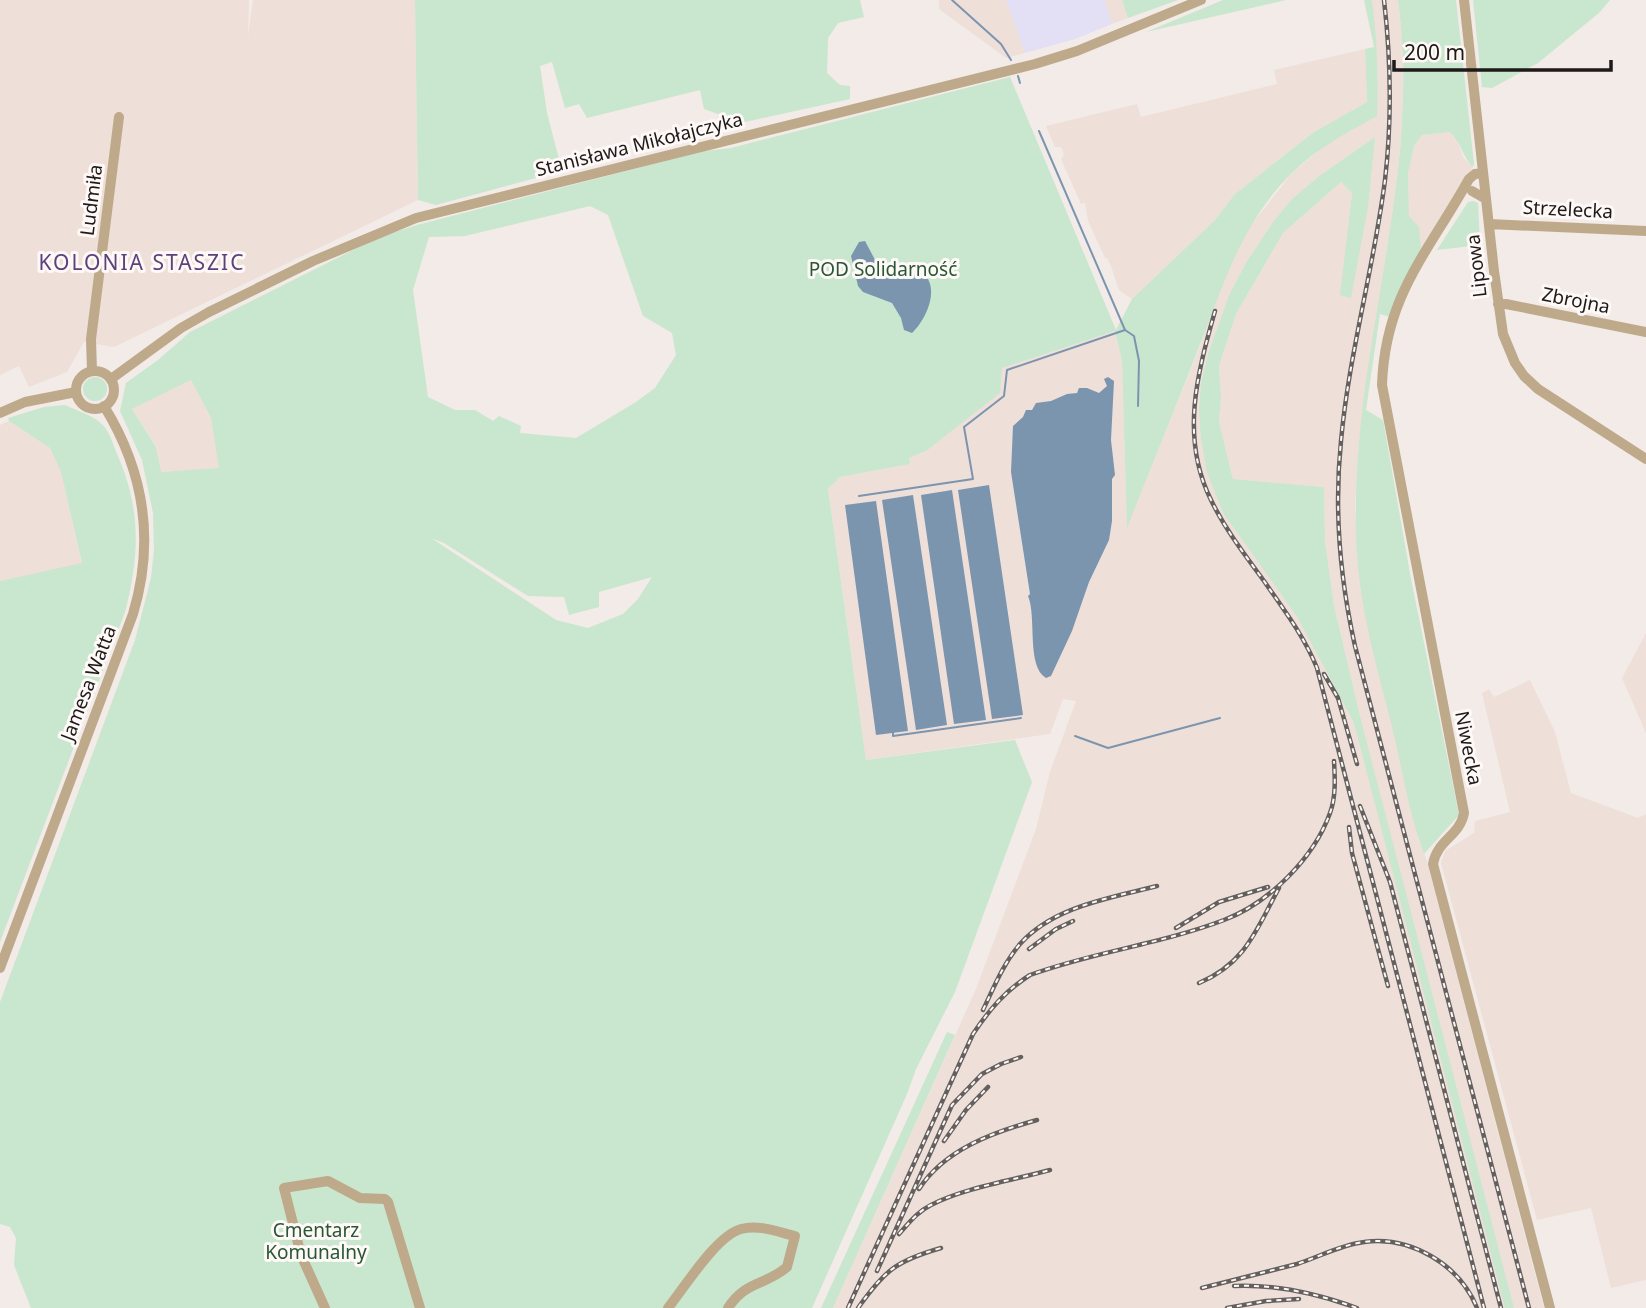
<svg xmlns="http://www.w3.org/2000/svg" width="1646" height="1308" font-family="'Noto Sans',sans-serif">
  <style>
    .commercial { fill: #e3dff5 }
    .built { fill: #efdfd9; fill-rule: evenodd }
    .green { fill: #c9e6ce; fill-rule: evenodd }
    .water { fill: #7b95af }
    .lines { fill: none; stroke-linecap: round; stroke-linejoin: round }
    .stream { stroke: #7b95af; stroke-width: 2 }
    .minor { stroke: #beaa8b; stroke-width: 10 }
    .rail-casing { stroke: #64605e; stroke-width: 4.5 }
    .rail { stroke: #fef8f6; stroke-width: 2; stroke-dasharray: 5; stroke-linecap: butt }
    .labels { text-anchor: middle; stroke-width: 6; stroke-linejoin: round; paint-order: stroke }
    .street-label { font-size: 19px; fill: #1d1a19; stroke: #fef8f6 }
    .park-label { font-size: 19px; fill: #275734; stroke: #fef8f6 }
    .neighbourhood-label { font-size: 21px; letter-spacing: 2px; fill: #5d417c; stroke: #fef8f6 }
  </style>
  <rect width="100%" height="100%" fill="#f2ebe8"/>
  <path class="commercial" d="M1006,0H1105L1112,24L1075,39L1025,53Z"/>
  <path class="built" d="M0,0H249L248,36L253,0H415L418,200L114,347L84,342L67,372L29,387L19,366L0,375Z
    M939,0H1006L1025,53L1006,58L939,9Z
    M1105,0H1122L1128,18L1112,24Z
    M1372,0H1398L1402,32L1404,101L1396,194L1359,442L1355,505L1360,585L1419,840L1426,858L1544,1308H833L976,989L1036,829L1050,772L1076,701L1063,699L1050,734L866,760L828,489L840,477L910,464L909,458L926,451L1002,368L1115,331L1122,361L1127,526L1196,357L1227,269L1245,233L1292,173L1324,146L1377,115L1378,72ZM1375,137L1351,297L1341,295L1352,193L1341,182L1283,233L1236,314L1219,366L1221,397L1219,422L1233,479L1324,487L1325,541L1334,606L1362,724L1354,723L1297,617L1223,513L1207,473L1199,409L1201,383L1208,354L1229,295L1247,261L1273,222L1291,200L1319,176Z
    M1365,49L1367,102L1314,132L1235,194L1215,220L1132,299L1119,290L1111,266L1107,258H1105L1088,221L1085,203L1081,204L1061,159L1064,155L1061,147H1055L1046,126L1137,104L1141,117L1153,114L1277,84L1274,70Z
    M1450,132L1456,137L1463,157L1473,167L1421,250L1409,216L1408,173L1414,146L1422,135Z
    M191,380L211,418L220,469L160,472L156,446L132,409Z
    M9,421L50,448L61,472L82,564L0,581V425Z
    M1646,633V733L1622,678Z
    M1530,680L1555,732L1571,793L1638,818L1646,814V1280L1611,1288L1591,1208L1537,1220L1441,863L1445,851L1474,833L1475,821L1510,812L1482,693L1489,689L1494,697Z"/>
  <path class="green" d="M415,0H860L864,17L838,23L828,38L827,73L840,85L850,86V99L736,124L718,114L704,109L700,90L587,118L579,104L565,108L552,62L540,66L547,113L562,171L436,205L418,200Z
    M1122,0H1178L1128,18Z
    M1223,0H1286L1146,32Z
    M1364,0H1372C1377,38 1379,77 1377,116C1347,133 1317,148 1293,172C1239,224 1221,293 1194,360C1172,416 1149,472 1127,528L1122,361L1115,331L1002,368L1000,393L926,451L909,458L910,464L840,477L828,489L866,760L1015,740L1032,782L955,992L916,1069L907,1094L812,1308H31L14,1265L16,1238L10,1227L0,1224V1002L135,640L151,578L154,550L153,513L142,460L120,411L126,383L158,360L190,332L379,237L417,225L704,151L731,148L1010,77L1116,330L1132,299L1215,220L1235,194L1314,132L1367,102L1365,49L1374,47ZM590,206L608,215L643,316L672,333L676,355L655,388L636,402L576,438L520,433L521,426L499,416L493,421L475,410H455L428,397L413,290L429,237L465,236ZM191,380L211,418L219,468L161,472L156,447L132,409ZM431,538L444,543L528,596L564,597L569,615L599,607V592L652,577L638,599L623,614L588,628L556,620Z
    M1398,0H1456L1474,164L1473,167C1462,156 1461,142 1450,132L1422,135L1414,146L1408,173L1409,216L1419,227L1421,250L1390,317L1380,314L1366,410L1383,420L1411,579L1459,815L1424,854C1410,816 1403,775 1394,735C1382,686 1367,636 1360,585C1354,539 1355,489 1359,442C1372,294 1419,150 1398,0Z
    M1473,0H1610L1600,12L1538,63L1492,88L1482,87Z
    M1375,137L1368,207L1351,298L1340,295L1352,193L1341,182L1283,233L1236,314L1219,366L1221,397L1219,422L1233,479L1324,487L1325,541L1334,606L1362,724L1514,1308H1505L1354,723L1297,617L1223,513L1207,473L1201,439L1199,409L1201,383L1208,354L1229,295L1247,261L1273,222L1291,200L1319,176Z
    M1473,201L1478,203L1480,245L1437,250L1468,202Z
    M83 389a12 12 0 1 1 24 0a12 12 0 1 1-24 0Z
    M65,405C76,410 94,416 103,425C110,433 113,444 117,454C141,508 140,555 125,612L0,942V581L82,563L61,472L50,448L9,421L8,418L44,407Z
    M947,1032L955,1035L833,1308H821Z"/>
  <path class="water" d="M865,241L882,273L891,275L924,274C940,289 926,320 912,333L904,330L901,318L892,303L863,292L858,286L851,256L859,242Z
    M1108,377L1114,381L1111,440L1115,475L1112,479V521L1109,540L1089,582L1072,631L1051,676L1046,678C1026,666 1037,617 1028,596L1030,594L1011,472L1013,426L1023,417L1026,410H1032L1036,403L1051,401L1067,394L1077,393L1079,388H1087L1099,393L1107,386L1104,379Z
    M989,485L1023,715L992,719L958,490Z
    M952,490L986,720L954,724L921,495Z
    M913,495L947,725L916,730L882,500Z
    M876,501L908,731L876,735L845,505Z"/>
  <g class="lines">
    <path class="stream" d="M952,0L1001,44L1011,60
      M1018,76L1020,83
      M1039,131L1125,330L1134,336L1139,361L1138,406
      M859,496L973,479L964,427L1004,396L1007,370L1125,330
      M893,733V736L1021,718
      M1075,736L1108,748L1220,718"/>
    <path class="minor" d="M1464,0L1494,271L1503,334L1515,363L1524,376L1538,389L1646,459
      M1483,173L1475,174L1469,179C1428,253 1385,295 1382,385L1464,813C1460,836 1437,840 1433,864L1550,1308
      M1472,191L1486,199
      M1489,224L1646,231
      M1498,304H1506L1646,332
      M92,371L91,339L119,117
      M76 390a19 19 0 1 1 38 0a19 19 0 1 1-38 0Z
      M111,379L181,328L209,312L313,261L416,218L1035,64L1077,51L1201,0
      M0,413L25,402L76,392
      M0,968L133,614C155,541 144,471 104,406
      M325,1308L301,1255L284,1188L328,1181L360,1198L385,1199L388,1202L420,1308
      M668,1308C684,1288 717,1235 741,1229C759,1224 778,1232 795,1236L787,1267C765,1286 746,1280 728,1308"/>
    <defs>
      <path id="rail" d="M1384,0C1391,60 1392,120 1385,180C1374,267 1349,353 1341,441C1334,509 1340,579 1355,646L1529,1308
        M1215,311C1197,374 1180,438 1211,500C1225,529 1245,555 1264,581C1284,610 1304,636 1317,668L1484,1308
        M1324,674L1338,698L1357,764
        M1360,806L1390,882L1501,1308
        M1349,827L1352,853L1388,986
        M1176,928L1219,902L1268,887
        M1029,949L1056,929L1073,921
        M1199,983C1246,963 1256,930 1279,888
        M983,1010C994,987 1003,964 1020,944C1054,906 1111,898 1157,886
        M944,1141L966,1110L988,1087
        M919,1189C945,1149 994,1132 1037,1120
        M899,1234C909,1223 917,1212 931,1205C963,1188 1014,1180 1050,1170
        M877,1271L952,1105L982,1074L1001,1064L1021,1057
        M1234,1286C1276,1284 1318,1294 1357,1308
        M1202,1288C1234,1280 1265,1272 1297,1264C1319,1257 1340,1245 1364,1242C1410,1235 1460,1265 1477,1308
        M848,1308L973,1034C989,1010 1005,991 1030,975C1093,952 1161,944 1224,920C1269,903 1314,858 1330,813C1336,797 1335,778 1334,761
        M858,1308C885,1270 896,1261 941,1248
        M1227,1308L1266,1301L1299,1299"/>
    </defs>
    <use href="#rail" class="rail-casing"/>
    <use href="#rail" class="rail"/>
  </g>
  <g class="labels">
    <g class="street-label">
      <text transform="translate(639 144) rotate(-14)" y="7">Stanisława Mikołajczyka</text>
      <text transform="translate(91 200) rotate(-83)" y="7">Ludmiła</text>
      <text transform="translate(1568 209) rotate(3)" y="7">Strzelecka</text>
      <text transform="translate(1476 266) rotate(-97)" y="7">Lipowa</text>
      <text transform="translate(1576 300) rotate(11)" y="7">Zbrojna</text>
      <text transform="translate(88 683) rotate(-69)" y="7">Jamesa Watta</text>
      <text transform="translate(1469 748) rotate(79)" y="7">Niwecka</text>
    </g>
    <g class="park-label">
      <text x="883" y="276">POD Solidarność</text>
      <text x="316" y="1237">Cmentarz<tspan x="316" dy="22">Komunalny</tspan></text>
    </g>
    <g class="neighbourhood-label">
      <text x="142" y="270">KOLONIA STASZIC</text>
    </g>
  </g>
  <path d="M1394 60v10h217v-10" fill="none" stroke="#1d1a19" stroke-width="3.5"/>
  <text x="1404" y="60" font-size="21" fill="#1d1a19" stroke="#fef8f6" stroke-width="5" paint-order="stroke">200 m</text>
</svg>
